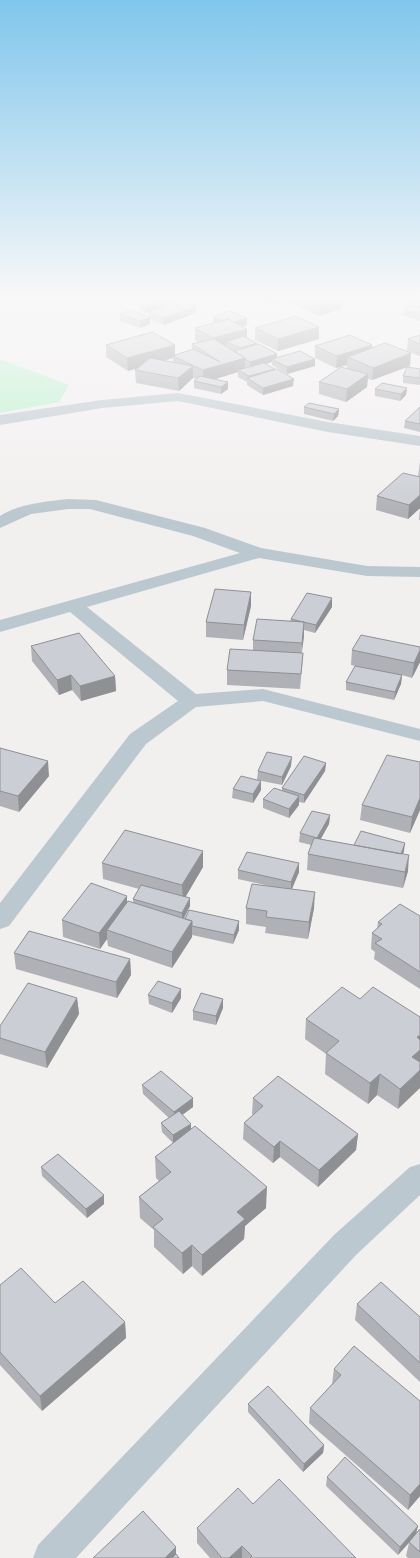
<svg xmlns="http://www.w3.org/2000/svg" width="420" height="1558" font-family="Signika,sans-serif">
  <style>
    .green { fill: #baf2cc }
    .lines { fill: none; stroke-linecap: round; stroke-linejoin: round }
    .minor { fill: #bcc8cf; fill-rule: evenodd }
    .wall { fill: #afb1b6; fill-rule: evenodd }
    .shaded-wall { fill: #8e9094 }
    .building { fill: #cbced4; stroke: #8e9094 }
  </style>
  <rect width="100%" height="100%" fill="#f2efef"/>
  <path class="green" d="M0,359L69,385L59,402L0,413Z"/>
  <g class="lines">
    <path class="minor" d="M178,393L328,422L420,436V446L328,432L178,401L102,408L0,425V415L102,400Z
      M68,499L96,500L205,528L261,548L367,566L420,567V577L367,576L259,558L87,607L196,694L263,689L420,729V741L263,701L196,707L146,744L9,926L0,929V903L130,734L178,701L70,612L0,632V620L240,553L193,536L90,509H68L31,514L0,528V516C21,503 44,502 68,499Z
      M420,1164V1195L356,1255L76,1558H33L38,1545L334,1235L410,1167Z"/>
  </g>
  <path class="wall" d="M239,298H255L245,300Z
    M263,298H341V309L319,316L287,302V300L272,305L263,301Z
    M420,298V321L403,315L404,309L407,307L408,302Z
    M174,299V302L196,306V313L164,325L150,319V324L140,328L120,321V314L148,316V312L146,313L140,309L139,303Z
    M213,317L247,318V325L242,327L247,329V338L257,343V344L277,357L315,359V366L287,374L272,365V362L266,364L275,369V370L293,386L263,395L247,385V382L238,377V372L215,379L228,389L221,394L194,388V381L196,379L193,378L179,391L136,383L135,370L138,367L128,371L106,357V345L175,355L192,349V344L199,343L195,340V328L213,324ZM173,358V362L164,360Z
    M319,327V339L278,351L255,340V328Z
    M420,335V356L407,351L408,339Z
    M315,346L372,348L410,366L372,380L368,379L367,387L346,402L319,394V382L347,369V365L336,368L315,358Z
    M420,369V385L403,383V376Z
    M407,388L406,395L400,401L375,396V389Z
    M304,407L339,409L338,416L333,421L304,414Z
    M420,407V432L404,428L405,421Z
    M420,462V477L418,476Z
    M420,477V520H419L420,508L408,519L376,510L377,496Z
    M251,606L243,640L206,637V622Z
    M332,607L315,633L304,630L301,653H303L302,668L300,689L227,685V670L253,651V640L290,621L291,619Z
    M31,646L115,676L116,691L81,701L72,690L59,695L32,661Z
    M352,650L420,662L412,678L402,675L401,684L394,700L346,690V682L393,674L351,665Z
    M0,748L49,776L19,812L0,806Z
    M420,762V810L410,833L360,820L362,805Z
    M326,763L325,771L304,803L299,802V805L289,818L263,808V799L282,791V788Z
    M291,766L282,785L257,780L258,771Z
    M233,789L261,790L253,803L232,798Z
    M330,815L329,824L321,839L354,845L404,851L403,854L408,871L403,888L307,870L308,854L311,845L299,842L300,833Z
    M102,863L203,867L186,896L190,906L184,919L239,921V930L233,944L192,935V937L172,968L108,946L107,939L100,949L63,937L62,920L127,902H133V899L139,889L103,879Z
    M299,863V872L292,889L314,908L308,939L265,933L266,927L246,924V908L269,886L238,879V870Z
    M420,916V989L374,959L375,952L371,949L372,933L377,929L378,922Z
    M14,953L130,959L131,975L117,998L16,969Z
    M181,989V998L172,1013L149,1004L148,995Z
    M77,998L79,1014L47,1068L0,1054V1026Z
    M223,999V1008L216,1025L193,1020V1011Z
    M360,999L420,1017L398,1109L377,1095L368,1104L325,1074L326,1054L305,1039L306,1019Z
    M142,1085L193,1107L182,1115L191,1124V1129L266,1208L245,1226L244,1239L202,1276L192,1266L183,1274L154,1247V1230L140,1218L139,1197L159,1181L156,1178L155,1157L173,1143L162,1132L161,1123L169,1118L143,1094Z
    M253,1098L358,1134L356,1150L318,1187L280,1157L273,1163L243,1139L244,1123L253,1115L252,1114Z
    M41,1167L104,1204L87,1218L42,1176Z
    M0,1285L55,1303L125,1322L126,1338L42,1411L0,1365Z
    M357,1304L420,1317V1382L355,1320Z
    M334,1369L420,1401V1496L408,1510L309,1423L310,1408L332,1384Z
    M248,1404L324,1445L323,1453L303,1472L248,1412Z
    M327,1477L418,1526L416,1533L420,1529V1558H408L406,1556L409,1543L398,1555L326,1486Z
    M253,1504L356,1558H210L197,1543V1528Z"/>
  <path class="shaded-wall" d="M245,298H255L245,300Z
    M275,298H287V300L272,305V299Z
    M342,298L341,309L319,316L320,305Z
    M392,298H413L392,300Z
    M174,299V305L146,313V306Z
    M196,306V313L164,325V318Z
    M150,317V324L140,328V321Z
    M247,318V325L230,331V324Z
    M319,327V339L278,351V339Z
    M247,329V341L226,342V347L213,338Z
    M257,343V349L241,355V348Z
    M175,345V357L173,356V358L128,371L127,358Z
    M372,345L371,357H348L347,365L336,368L337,356Z
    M411,353L410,366L372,380L373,368Z
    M277,354V361L272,359V362L250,368V362Z
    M245,358V370H238V372L203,383V370Z
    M315,359V366L287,374V367Z
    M193,366V378L179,391L178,378Z
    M275,369V376L249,380V376Z
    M368,374L367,387L346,402L347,389Z
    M294,379L293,386L263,395V388Z
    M228,382V389L221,394V387Z
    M407,388L406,395L400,401L401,394Z
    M339,409L338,416L333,421L334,414Z
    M420,495V508L408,519L409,505Z
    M251,592V606L243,640L244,625Z
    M332,598V607L315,633L316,625Z
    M304,622V637L301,658L302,643Z
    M420,650V662L412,678L414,663Z
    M71,675L72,690L59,695L57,680Z
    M402,675L401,684L394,700L395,692Z
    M115,676L116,691L81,701L80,686Z
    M292,757L291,766L282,785V777Z
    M48,761L49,776L19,812L18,796Z
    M326,763L325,771L304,803V795Z
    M261,781V790L253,803V794Z
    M299,796V805L289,818V809Z
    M420,798V810L410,833L412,817Z
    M330,815L329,824L316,847L317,838Z
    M405,843L404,851L398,866L399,858Z
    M203,851V867L183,901L182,885Z
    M409,855L408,871L403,888L405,872Z
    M299,863V872L291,891V882Z
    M315,892L314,908L308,939L309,922Z
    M127,896V912L107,930V939L100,949L99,933Z
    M190,898V906L182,921V913Z
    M192,921V937L172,968V952Z
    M239,921V930L233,944L234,935Z
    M130,959L131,975L117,998L116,982Z
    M181,989V998L172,1013V1003Z
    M77,998L79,1014L47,1068L45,1052Z
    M223,999V1008L216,1025V1016Z
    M420,1035V1068L412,1057L417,1037Z
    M420,1070V1088L398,1109L400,1089Z
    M380,1074L377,1095L368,1104L370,1083Z
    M193,1098V1107L174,1121V1112Z
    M191,1124V1133L173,1144V1135Z
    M358,1134L356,1150L318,1187L319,1170Z
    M280,1141V1157L273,1163L274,1147Z
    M267,1187L266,1208L245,1226L244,1239L202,1276V1255L237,1212Z
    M104,1195V1204L87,1218L86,1209Z
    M192,1245V1266L183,1274L182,1253Z
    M125,1322L126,1338L42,1411L40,1396Z
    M324,1445L323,1453L303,1472L304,1464Z
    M420,1484V1496L408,1510L410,1495Z
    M418,1526L416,1534L398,1555L400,1547Z
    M242,1546V1558H229Z
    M176,1547V1558H165Z"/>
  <path class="building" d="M159,298H172L174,299L146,306L139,303Z
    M303,298H342L320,305Z
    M420,298V307L408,302Z
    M180,300L196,306L164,318L148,312Z
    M412,305L420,308V314L404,309Z
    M131,310L150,317L140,321L120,314Z
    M230,311L247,318L234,322L228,319L223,321L213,317Z
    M296,316L319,327L278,339L255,328Z
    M228,319L247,329L213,338L195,328Z
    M152,332L175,345L127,358L106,345Z
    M350,335L372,345L337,356L315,346Z
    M420,335V344L408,339Z
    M243,336L257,343L241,348L226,342Z
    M214,339L245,358L203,370L173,356L193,349L220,362L192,344Z
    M385,343L411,353L373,368L348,357Z
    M259,344L277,354L250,362L245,359V358L234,351Z
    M300,351L315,359L287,367L272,359Z
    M150,358L193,366L178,378L135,370Z
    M264,363L275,369L249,376L238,370Z
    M341,367L368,374L347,389L319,382Z
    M407,367L420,369V378L403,376Z
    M277,369L294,379L263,388L247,378Z
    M200,376L228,382L221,387L194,381Z
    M382,383L407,388L401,394L375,389Z
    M309,403L339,409L334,414L304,407Z
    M420,407V424L405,421Z
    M403,473L420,477V495L409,505L377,496Z
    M215,589L251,592L244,625L206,622Z
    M307,593L332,598L316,625L291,619Z
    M257,619L304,622L302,643L253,640Z
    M79,633L115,676L80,686L71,675L57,680L31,646Z
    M361,635L420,647V650L414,663L352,650Z
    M230,649L303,653L301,674L227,670Z
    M355,666L402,675L395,692L346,682Z
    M0,748L48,761L18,796L0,791Z
    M267,752L292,757L282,777L258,771Z
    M387,755L420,762V798L412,817L362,805Z
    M304,756L326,763L304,795L282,788Z
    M241,776L261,781L253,794L233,789Z
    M274,788L299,796L289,809L263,799Z
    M312,811L330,815L317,838L300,833Z
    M125,830L203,851L182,885L102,863Z
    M361,831L405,843L401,854L354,845Z
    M314,838L409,855L405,872L308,854Z
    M247,852L299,863L291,882L238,870Z
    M91,883L127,896L99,933L62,920Z
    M252,884L315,892L309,922L266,917L267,911L246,908Z
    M141,885L190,898L182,913L133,899Z
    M128,901L192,921L172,952L107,930Z
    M400,904L420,916V972L375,943L382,939L372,933L382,924L378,922Z
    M189,910L239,921L234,935L192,926V921L185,919Z
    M29,931L130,959L116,982L14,953Z
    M158,981L181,989L172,1003L148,995Z
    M28,983L77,998L45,1052L0,1038V1026Z
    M342,987L360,999L373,987L420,1017V1035L417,1037L420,1040V1050L412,1057L420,1062V1070L400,1089L380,1074L370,1083L326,1053L339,1041L306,1019Z
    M201,993L223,999L216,1016L193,1011Z
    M161,1071L193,1098L174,1112L142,1085Z
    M278,1076L358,1134L319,1170L280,1141L274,1147L244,1123L263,1106L253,1098Z
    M179,1111L191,1124L173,1135L161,1123Z
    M195,1126L267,1187L237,1212L245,1219L202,1255L192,1245L182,1253L153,1227L163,1219L139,1197L171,1172L155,1157Z
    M58,1154L104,1195L86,1209L41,1167Z
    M21,1268L55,1303L83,1281L125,1322L40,1396L0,1352V1285Z
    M381,1282L420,1317V1363L357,1304Z
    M354,1346L420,1401V1484L410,1495L310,1408L341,1375L334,1369Z
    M268,1386L324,1445L304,1464L248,1404Z
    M345,1457L418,1526L400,1547L327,1477Z
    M279,1479L356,1558H250L252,1556L242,1546L229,1558H222L197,1528L238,1488L253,1504Z
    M143,1511L176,1547L165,1558H93Z
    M420,1529V1552L409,1542Z
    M176,1554L179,1558H172Z"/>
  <linearGradient id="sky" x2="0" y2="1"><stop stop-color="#80c6ec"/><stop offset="0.58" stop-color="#f9f8f8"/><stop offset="1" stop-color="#f9f8f8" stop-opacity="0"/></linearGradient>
  <rect width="420" height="516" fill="url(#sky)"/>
</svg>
